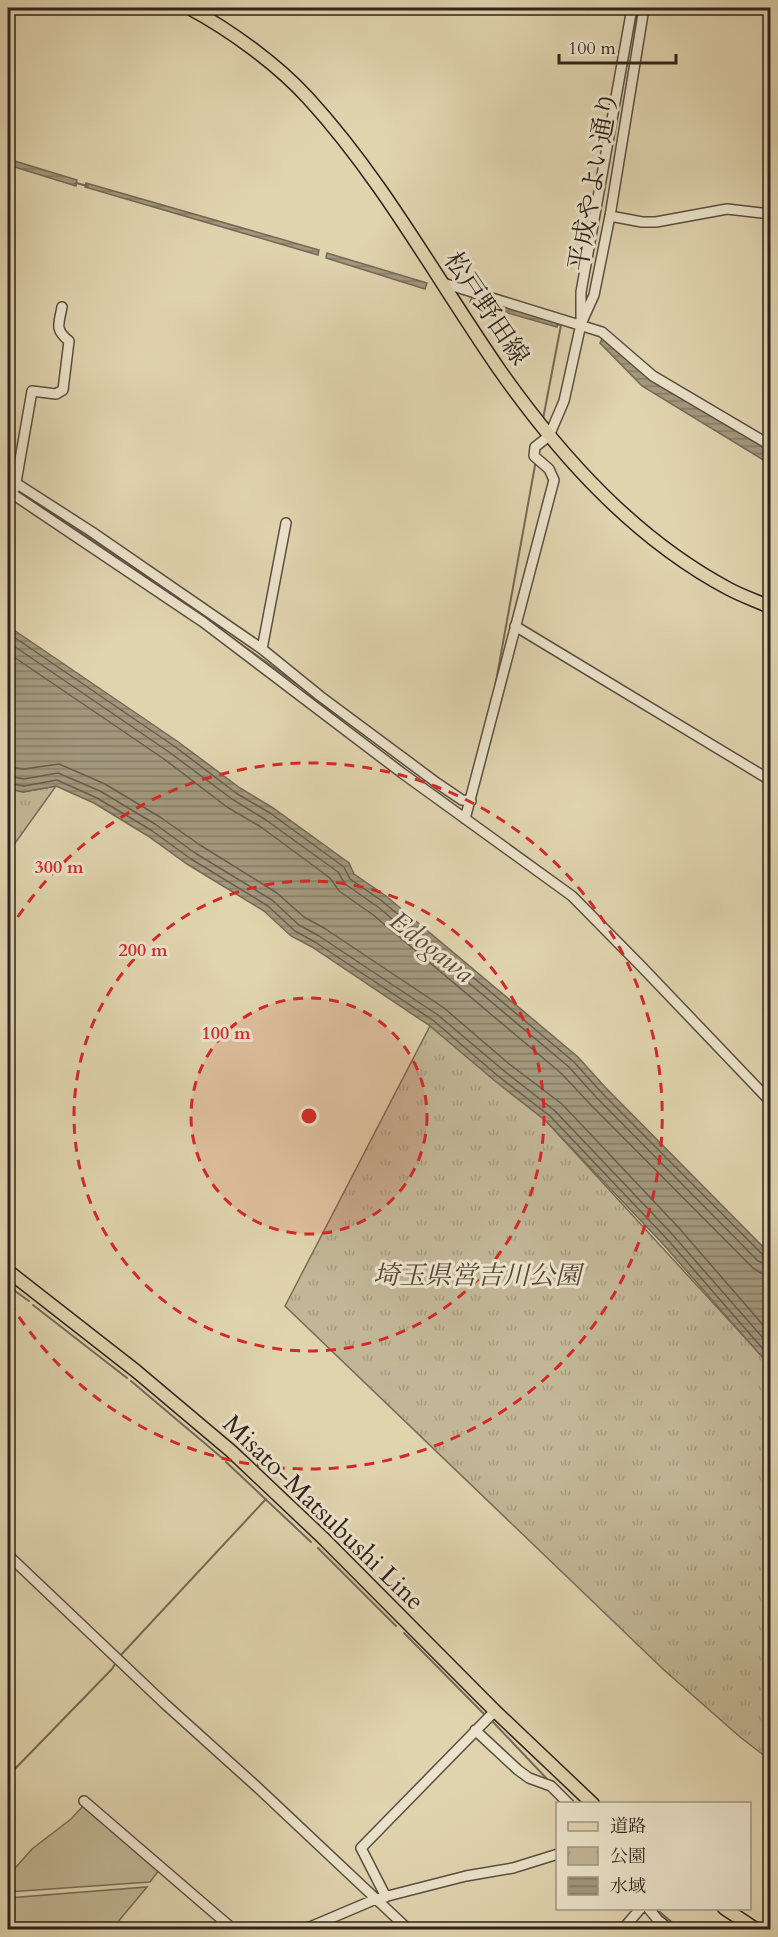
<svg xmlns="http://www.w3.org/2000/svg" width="778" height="1937" font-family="Cardo,'Noto Serif JP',serif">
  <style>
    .grass { fill: #c2b696; stroke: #786c59; stroke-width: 1.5 }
    .park { fill: url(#park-tufts); stroke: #786c59; stroke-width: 1.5 }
    .water { fill: url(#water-rules); stroke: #746956; stroke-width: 1.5 }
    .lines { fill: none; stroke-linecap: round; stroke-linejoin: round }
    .shore { stroke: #685e4c; stroke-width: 1.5 }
    .stream { stroke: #746956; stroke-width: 2 }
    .minor-casing { stroke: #5a4f41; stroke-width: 12 }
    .major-casing { stroke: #2e231c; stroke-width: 15 }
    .minor { stroke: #ebe3cb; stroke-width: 9 }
    .major { stroke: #e0d4af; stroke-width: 12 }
    .ring { fill: none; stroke: #d62828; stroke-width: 3; stroke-dasharray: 10 8 }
    .labels { text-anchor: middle; stroke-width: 6; stroke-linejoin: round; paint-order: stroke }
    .street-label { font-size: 26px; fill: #2e231c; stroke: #ebe3cb }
    .park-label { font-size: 26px; font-style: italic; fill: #53483a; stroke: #ebe3cb }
    .water-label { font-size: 27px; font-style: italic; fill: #574c3e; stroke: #ebe3cb }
    .centre { fill: #d62828; stroke: #ebe3cb; stroke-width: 3 }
    .ring-label { font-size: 18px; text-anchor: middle; font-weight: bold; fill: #d62828; stroke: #ebe3cb; stroke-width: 6; stroke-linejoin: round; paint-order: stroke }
  </style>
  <defs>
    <pattern id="park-tufts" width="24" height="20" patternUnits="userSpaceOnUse" patternTransform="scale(1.5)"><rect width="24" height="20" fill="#c2b696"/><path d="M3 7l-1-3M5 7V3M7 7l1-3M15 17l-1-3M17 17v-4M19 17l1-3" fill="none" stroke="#a79c81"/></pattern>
    <pattern id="water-rules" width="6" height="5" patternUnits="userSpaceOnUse" patternTransform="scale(1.5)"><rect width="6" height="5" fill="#a3987d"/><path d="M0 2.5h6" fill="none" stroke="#857c66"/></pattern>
  </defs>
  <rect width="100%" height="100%" fill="#e0d4af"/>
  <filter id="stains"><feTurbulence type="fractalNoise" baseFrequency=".00333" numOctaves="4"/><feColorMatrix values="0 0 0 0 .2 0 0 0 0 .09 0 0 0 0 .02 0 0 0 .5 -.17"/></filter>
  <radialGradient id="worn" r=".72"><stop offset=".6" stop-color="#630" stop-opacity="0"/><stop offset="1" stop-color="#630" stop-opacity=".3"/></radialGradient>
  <path class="grass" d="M84,1805L159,1870L150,1882L8,1892V1876L32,1849L71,1819Z
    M147,1887L112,1929H17L8,1920V1898Z"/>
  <path class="park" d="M8,786L23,792L56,786L8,853Z
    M430,1026L546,1121L770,1365V1760L740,1737L664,1670L285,1306Z"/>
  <path class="water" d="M8,159L77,180L76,186L8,165Z
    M86,183L319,250L318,255L85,187Z
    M327,253L427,283L425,289L326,258Z
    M472,297L559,321L557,327L470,302Z
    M603,337L717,419L770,450V464L642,386L600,343Z
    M8,626L177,741L240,788L273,808L349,863L354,874L386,896L578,1057L605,1087L770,1254V1366L662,1243L546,1121L495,1081L430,1026L312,947L291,936L264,911L187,864L148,836L94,803L56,786L23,792L8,789Z"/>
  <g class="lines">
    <path class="shore" d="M8,633L174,746L236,793L270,813L344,867L350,879L382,901L574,1062L601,1092L764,1256L770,1258
      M8,642L169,752L232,799L266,820L338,872L345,884L378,907L569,1067L596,1097L758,1261L770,1266
      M8,653L164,759L227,807L261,827L330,878L339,891L372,914L562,1074L589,1103L753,1268L761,1273L770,1275
      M8,767L24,769L59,764L105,784L160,817L200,845L277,893L304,917L324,928L444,1008L508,1063L562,1104L679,1228L770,1333
      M8,776L24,779L58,773L100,791L155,824L195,853L272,900L299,925L319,936L438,1015L503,1070L555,1111L672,1234L770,1346
      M8,783L24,786L57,780L97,798L151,830L191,859L268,906L295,931L315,942L434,1021L498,1076L550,1116L667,1239L770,1357"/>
    <path class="stream" d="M76,183L88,186
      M543,419L561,325L557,324
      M8,485L129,564L316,698
      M495,687L536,460
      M449,796L464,806
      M8,1286L29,1301
      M33,1305L127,1378
      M131,1381L221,1457
      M226,1462L311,1542
      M318,1548L396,1626
      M404,1633L484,1714
      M120,1656L266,1499
      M493,1722L549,1781
      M8,1776L112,1669L117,1661
      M655,1908L681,1930"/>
    <defs>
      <path id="minor" d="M610,216L642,222H656L727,209L770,214
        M443,283L602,332L653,376L770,445
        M581,318V292L632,8
        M8,478L92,532L262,649L320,696L437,783L462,800L471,801
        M15,488L32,391L56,394L63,390L69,341C54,329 59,324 62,307
        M8,491L203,622L402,773L572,896L641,966L770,1101
        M515,626L770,780
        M262,649L286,523
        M465,819L554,480L549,469L534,456L535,447L549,436L564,401L581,324L594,295L610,216L644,8
        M8,1555L165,1704L256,1786L409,1930
        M475,1730L518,1770L529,1778L551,1786L569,1804
        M84,1801L234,1930
        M386,1897L361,1848L495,1711
        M648,1908L658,1920L671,1930
        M8,1928L9,1930
        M303,1930L376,1899L466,1876L513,1868L558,1854
        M622,1930L641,1908"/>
      <path id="major" d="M189,8C230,30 277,64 308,98C384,181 437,280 501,372C562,458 635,539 729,589C742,596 757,601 770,607
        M8,1271L136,1371L231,1451L322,1537L495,1711L593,1804
        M724,1908L757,1930"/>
    </defs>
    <use href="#minor" class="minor-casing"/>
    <use href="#major" class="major-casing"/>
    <use href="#minor" class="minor"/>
    <use href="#major" class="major"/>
  </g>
  <circle cx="309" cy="1116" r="118" fill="#d62828" fill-opacity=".12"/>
  <g class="ring">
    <circle cx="309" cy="1116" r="118"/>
    <circle cx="309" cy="1116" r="235"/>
    <path d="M8 932A353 353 0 1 1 8 1300"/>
  </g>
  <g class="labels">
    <g class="street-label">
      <text transform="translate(593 181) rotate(-80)" y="9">平成やよい通り</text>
      <text transform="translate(487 308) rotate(56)" y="9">松戸野田線</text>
      <text transform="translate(324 1512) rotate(44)" y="9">Misato-Matsubushi Line</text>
    </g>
    <g class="park-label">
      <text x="477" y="1284">埼玉県営吉川公園</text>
    </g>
    <g class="water-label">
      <text transform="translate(432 947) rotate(38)" y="9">Edogawa</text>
    </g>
  </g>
  <circle cx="309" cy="1116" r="9" class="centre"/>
  <g class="ring-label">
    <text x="59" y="873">300 m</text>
    <text x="143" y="956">200 m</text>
    <text x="226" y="1039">100 m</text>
  </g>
  <rect width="778" height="1937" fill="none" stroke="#e0d4af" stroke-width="30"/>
  <rect x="9" y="9" width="760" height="1919" fill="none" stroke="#2e231c" stroke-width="3"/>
  <rect x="15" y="15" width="748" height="1907" fill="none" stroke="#2e231c" stroke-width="1.5"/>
  <rect x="556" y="1802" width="195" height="108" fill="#ebe3cb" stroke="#9f9685" stroke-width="1.5"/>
  <rect x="568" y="1822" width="30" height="9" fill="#e0d4af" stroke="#9f9685" stroke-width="1.5"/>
  <text x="610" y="1832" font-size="18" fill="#2e231c">道路</text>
  <rect x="568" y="1847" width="30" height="18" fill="url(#park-tufts)" stroke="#9f9685" stroke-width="1.5"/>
  <text x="610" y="1862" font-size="18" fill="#2e231c">公園</text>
  <rect x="568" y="1877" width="30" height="18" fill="url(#water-rules)" stroke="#9f9685" stroke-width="1.5"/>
  <text x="610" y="1892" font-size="18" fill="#2e231c">水域</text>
  <path d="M559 54v9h117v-9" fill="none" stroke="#2e231c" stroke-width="3"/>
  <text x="568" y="54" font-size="18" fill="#2e231c" stroke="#ebe3cb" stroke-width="4.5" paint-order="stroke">100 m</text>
  <rect width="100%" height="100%" filter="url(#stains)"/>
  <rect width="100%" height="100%" fill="url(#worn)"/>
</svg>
